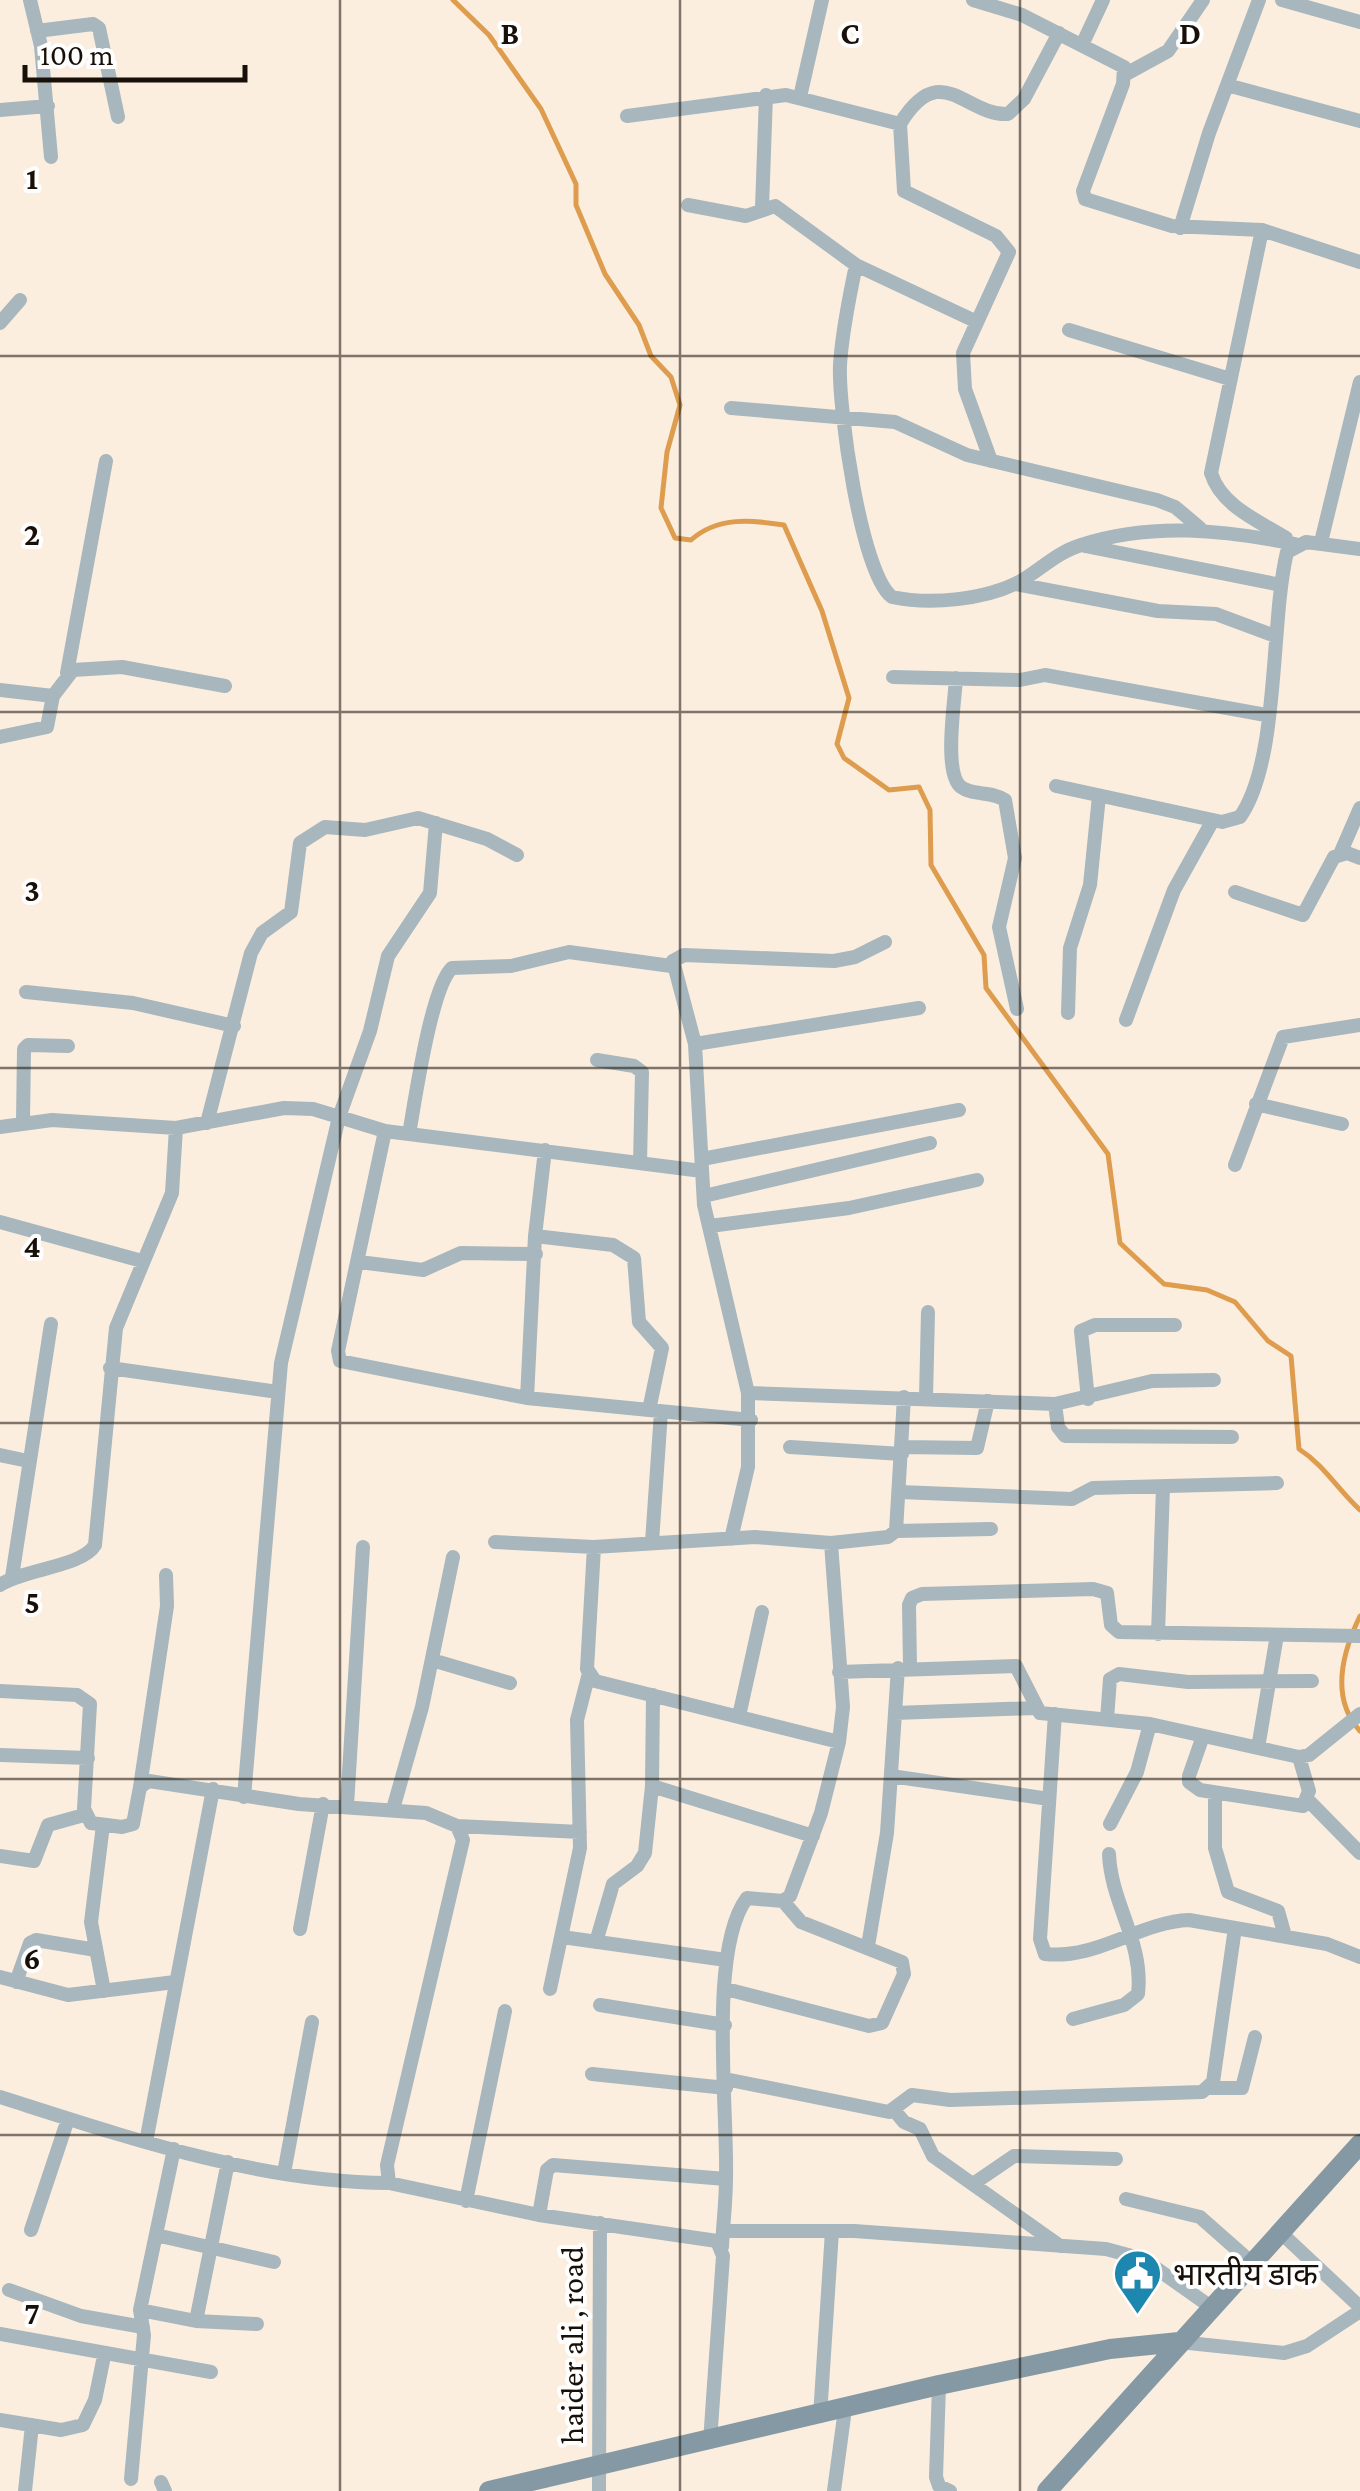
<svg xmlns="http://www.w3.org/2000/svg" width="1360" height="2491" font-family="'Crimson Pro','Noto Sans Devanagari',serif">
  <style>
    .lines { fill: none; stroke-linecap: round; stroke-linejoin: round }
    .stream { stroke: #de9d4e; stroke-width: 5 }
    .street { stroke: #a8b6bd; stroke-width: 14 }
    .secondary { stroke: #8599a4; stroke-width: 20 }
    .grid { fill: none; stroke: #181008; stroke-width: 2.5; stroke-opacity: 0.55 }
    .labels { text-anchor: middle; stroke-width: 8; stroke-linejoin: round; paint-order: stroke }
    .poi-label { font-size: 32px; fill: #181008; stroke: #fefefe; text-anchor: start }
    .street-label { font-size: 32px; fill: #181008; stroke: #fefefe }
    .grid-label { font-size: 32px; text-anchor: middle; font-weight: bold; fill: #181008; stroke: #fefefe; stroke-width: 8; stroke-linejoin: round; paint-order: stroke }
  </style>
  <rect width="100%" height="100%" fill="#fceedf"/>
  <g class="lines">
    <path class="stream" d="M453,0L489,35L541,109L576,184V205L605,274L639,325L651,356L671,377L680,405L667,452L661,508L675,538L691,540C718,516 752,520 784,525L822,611L849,698L837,744L844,758L889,790L919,787L930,810L931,865L984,955L986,988L1108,1154L1120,1243L1164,1284L1207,1290L1235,1302L1268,1341L1291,1356L1299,1449C1324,1465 1338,1490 1360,1510
      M1360,1616C1342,1653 1330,1698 1360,1731"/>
    <path class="street" d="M30,0L41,46L51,157
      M973,0L1022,15L1124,67L1123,84L1083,191L1085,199L1172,226L1262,230L1360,262
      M1282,0L1360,22
      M37,31L93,24L99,28L118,117
      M1082,45L1103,0
      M1126,74L1168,51L1203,0
      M1227,85L1360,121
      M800,97L822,0
      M0,110L48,106
      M627,116L786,95L900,124L904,191L996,236L1009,252L963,353L965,389L991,461
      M900,124C941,57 965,116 1008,114L1024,99L1059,33
      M688,205L746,216L775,206L856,265L975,321
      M762,208L766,95
      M1180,228L1209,133L1259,0
      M1262,230L1211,473C1221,506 1259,521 1286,538
      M856,265C849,298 842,332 840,365C838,406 861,574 892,597C930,605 986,600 1021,581C1041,569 1058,552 1081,545C1152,522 1224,530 1295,544
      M0,323L20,300
      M1069,330L1230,379
      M731,408L895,422L967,455L1157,500L1175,507L1200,528
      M1321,542L1360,382
      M1085,546L1281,585
      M1016,584L1158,611L1216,614L1275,636
      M67,673L106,461
      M893,677L1020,680L1045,675L1266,715
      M956,678C955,700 943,773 961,787C973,796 992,791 1005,800L1015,858L999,927L1017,1009
      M0,690L53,696
      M0,737L47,727L53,696L73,670L122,667L225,686
      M1056,786L1222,822L1240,817C1280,760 1270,623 1287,552L1306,542L1360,549
      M1340,854L1360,808
      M1235,892L1303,915L1334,857L1347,853L1360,858
      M26,992L133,1003L234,1026
      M1068,1013L1070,948L1090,885L1099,796
      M1126,1020L1174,890L1213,820
      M695,1044L919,1008
      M597,1060L634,1066L642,1072L640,1163
      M1256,1104L1342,1124
      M23,1122L24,1049L28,1045L68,1046
      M207,1123L251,953L262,933L291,912L300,843L325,827L365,830L418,818L487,839L517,855
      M0,1127L52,1120L176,1128L284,1108L313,1109L385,1131L702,1171
      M385,1131L338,1351L340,1361L527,1398L751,1420
      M409,1134C415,1101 431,987 452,968L511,966L569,952L671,966
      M702,1159L959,1110
      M1235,1165L1283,1037L1360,1025
      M704,1196L930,1143
      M0,1222L142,1261
      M710,1226L849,1208L977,1180
      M535,1236L613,1245L634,1258L639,1322L662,1348L649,1410
      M359,1262L423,1270L461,1253L536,1254
      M110,1368L278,1392
      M748,1393L1055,1404L1152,1381L1214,1380
      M527,1398L535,1236L545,1150
      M926,1398L928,1312
      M1088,1399L1081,1331L1095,1325H1175
      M1055,1404L1058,1427L1065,1436L1232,1437
      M790,1447L902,1454
      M902,1447L977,1448L988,1401
      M0,1455L28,1461
      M900,1492L1072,1499L1093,1488L1277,1483
      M896,1531L991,1529
      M731,1539L748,1467V1393L704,1205L695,1044L673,961L684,955L834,961L855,957L885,942
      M495,1542L594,1547
      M652,1542L661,1412
      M831,1543L755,1537L594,1547L587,1669L595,1681L839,1742
      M12,1577L51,1324
      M0,1585C23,1569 82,1567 95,1545L116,1328L172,1193L176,1128
      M1158,1634L1163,1487
      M432,1660L510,1683
      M910,1667L909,1605L912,1598L922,1594L1093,1589L1107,1593L1111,1625L1119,1632L1360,1636
      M839,1672L1016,1666L1040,1713L1150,1724L1299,1757L1309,1755L1360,1714
      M0,1691L77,1695L90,1704L84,1809L91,1823L122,1827L133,1824L140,1787L149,1781L299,1804L426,1813L457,1826L463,1840L387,2165L389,2183L539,2215L717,2241L723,2256L710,2442
      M895,1713L1034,1708
      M1055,1714L1040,1939L1045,1954C1096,1960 1140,1922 1189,1920L1327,1944L1360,1957
      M739,1716L762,1612
      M1107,1719L1110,1679L1119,1674L1188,1682L1312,1681
      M1203,1736L1189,1776V1782L1200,1790L1303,1806L1309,1791L1299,1757
      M1258,1748L1277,1635
      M0,1755L88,1758
      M891,1776L1049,1799
      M652,1786L813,1836
      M140,1787L167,1606L166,1575
      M1215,1793V1848L1228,1892L1278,1911L1285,1936
      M244,1797L281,1363L339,1117L370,1031L388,956L430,893L436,823
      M1308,1800L1360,1853
      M347,1805L363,1547
      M393,1809L422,1707L453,1557
      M1110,1824L1137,1772L1150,1724
      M103,1825L91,1922L104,1991
      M457,1826L580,1832
      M0,1856L34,1861L48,1825L84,1815
      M300,1929L323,1804
      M562,1937L726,1960
      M596,1942L613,1884L637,1866L645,1853L652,1786L653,1695
      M868,1946L887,1833L898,1668
      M0,1977L68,1995L175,1982
      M16,1982L30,1943L36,1940L96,1950
      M550,1989L580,1848L577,1720L588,1677
      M726,1989L869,2026L882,2023L904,1974L902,1962L801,1922L783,1901
      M600,2005L725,2025
      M1073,2019L1124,2005L1138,1994C1144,1942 1111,1904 1109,1854
      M592,2074L726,2088
      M725,2079L889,2112L912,2095L950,2100L1202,2092L1213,2082L1235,1928
      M1209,2088H1242L1255,2037
      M0,2097C126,2137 256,2182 389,2183
      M894,2110L904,2122L920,2129L933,2156L1060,2246
      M146,2142L213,1789
      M284,2173L312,2022
      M973,2184L1014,2156L1116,2159
      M1126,2199L1200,2217L1251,2262
      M466,2201L505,2011
      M539,2215L547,2170L553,2165L726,2179
      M31,2230L68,2119
      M723,2231H854L1106,2249L1143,2259L1211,2307
      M1279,2231L1360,2307
      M156,2235L274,2262
      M722,2247C723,2224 726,2201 726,2178C728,2110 708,1949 747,1898L783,1901L790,1896L821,1813L839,1742L843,1707L831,1543L888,1537L896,1531L904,1397
      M9,2290L81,2316L143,2327
      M140,2310L196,2321L257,2324
      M196,2321L228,2162
      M0,2334L211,2372
      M1179,2342L1284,2353L1307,2346L1360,2311
      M939,2385L936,2477L939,2486L950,2491
      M820,2416L832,2231
      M0,2420L61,2430L83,2425L95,2400L104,2356
      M131,2479L144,2335L140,2310L174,2149
      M161,2482L165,2491
      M25,2491L32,2425
      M599,2491L600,2223
      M834,2491L845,2409"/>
    <path class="secondary" d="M489,2491L939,2385L1110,2349L1179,2342
      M1047,2491L1360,2144"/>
  </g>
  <path class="grid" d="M340,0V2491M680,0V2491M1020,0V2491M0,356H1360M0,712H1360M0,1068H1360M0,1423H1360M0,1779H1360M0,2135H1360"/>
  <defs>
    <symbol id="civic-pin" viewBox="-11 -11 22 30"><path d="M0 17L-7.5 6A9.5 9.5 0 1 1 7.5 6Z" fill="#1e87af" stroke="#fefefe"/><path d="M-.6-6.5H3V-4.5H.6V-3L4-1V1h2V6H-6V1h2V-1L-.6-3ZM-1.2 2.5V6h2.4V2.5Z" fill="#fff"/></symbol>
  </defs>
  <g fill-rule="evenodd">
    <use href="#civic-pin" x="1110" y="2246" width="55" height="75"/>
  </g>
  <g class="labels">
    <g class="poi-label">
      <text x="1173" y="2285">भारतीय डाक</text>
    </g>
    <g class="street-label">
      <text transform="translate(572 2345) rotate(-90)" y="11">haider ali , road</text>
    </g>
  </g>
  <g class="grid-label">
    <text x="510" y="44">B</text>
    <text x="850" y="44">C</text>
    <text x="1190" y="44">D</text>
    <text x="32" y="189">1</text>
    <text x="32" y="545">2</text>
    <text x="32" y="901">3</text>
    <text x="32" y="1257">4</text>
    <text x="32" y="1613">5</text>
    <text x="32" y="1969">6</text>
    <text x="32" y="2324">7</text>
  </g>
  <path d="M25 65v15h220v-15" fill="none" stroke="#181008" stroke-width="5"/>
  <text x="40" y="65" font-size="30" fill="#181008" stroke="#fefefe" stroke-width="8" paint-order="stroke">100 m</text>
</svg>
